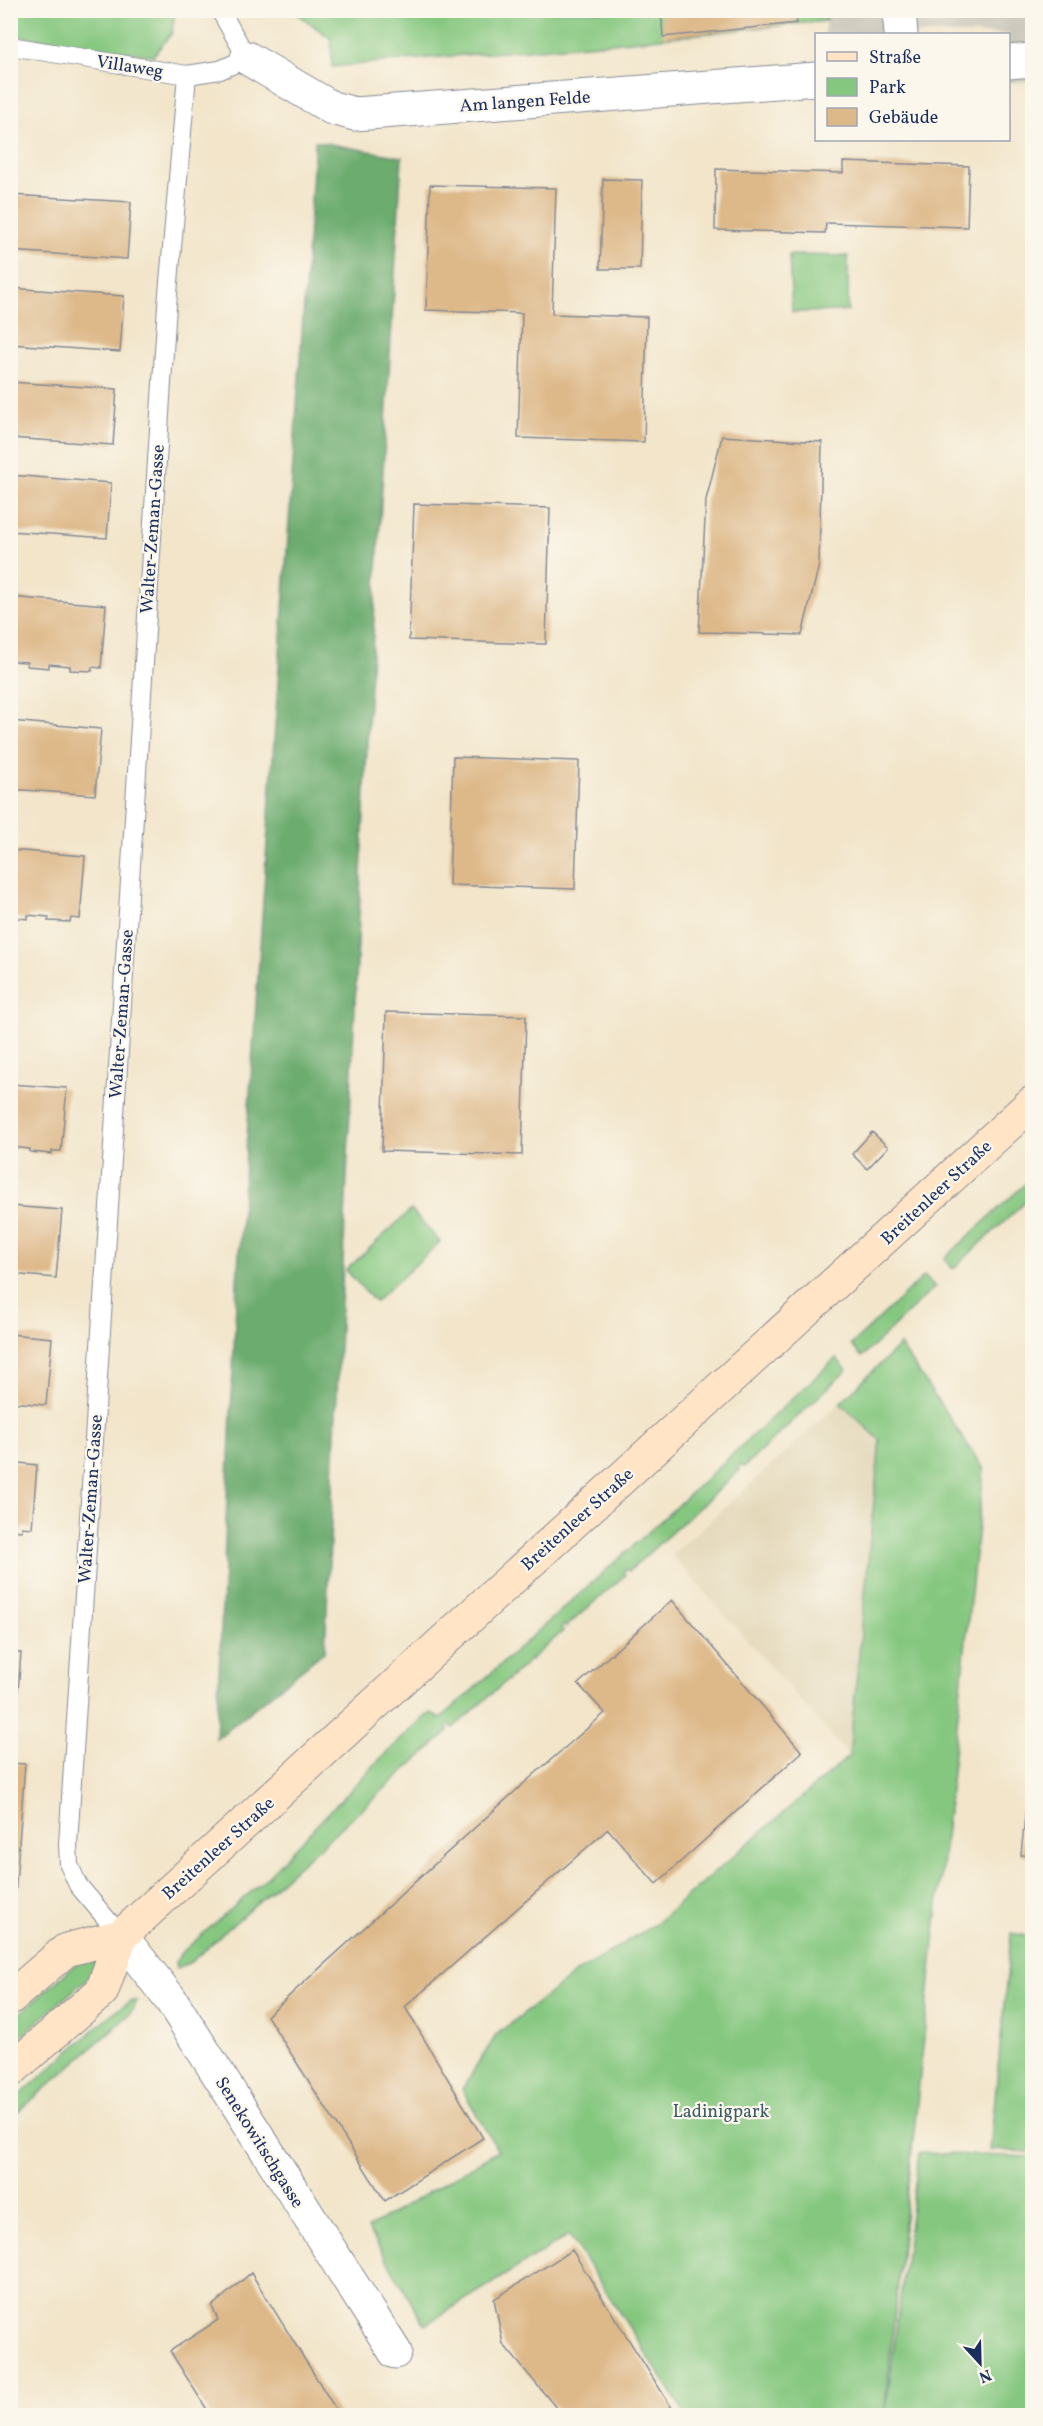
<svg xmlns="http://www.w3.org/2000/svg" width="1043" height="2426" font-family="Vollkorn,serif">
  <style>
    .built { fill: #e3d7b8 }
    .industrial { fill: #c8c4b8 }
    .green { fill: #85c77f; stroke: #507b6e; stroke-width: 1.5 }
    .forest { fill: #6cac6e; stroke: #446e66; stroke-width: 1.5 }
    .building { fill: #ddb888 }
    .lines { fill: none; stroke-linecap: round; stroke-linejoin: round }
    .lane-casing { stroke: #868a94; stroke-width: 20 }
    .street-casing { stroke: #868a94; stroke-width: 35 }
    .secondary-casing { stroke: #868a94; stroke-width: 35 }
    .lane { stroke: #fff; stroke-width: 18 }
    .street { stroke: #fff; stroke-width: 33 }
    .secondary { stroke: #ffe4c6; stroke-width: 33 }
    .labels { text-anchor: middle; stroke-width: 4.5; stroke-linejoin: round; paint-order: stroke }
    .street-label { font-size: 18px; fill: #1b2f5e; stroke: #fbf7ec }
    .park-label { font-size: 18px; fill: #3b5d68; stroke: #fbf7ec }
  </style>
  <rect width="100%" height="100%" fill="#fbf7ec"/>
  <filter id="ink" filterUnits="userSpaceOnUse"><feTurbulence type="fractalNoise" baseFrequency=".0167" numOctaves="2"/><feDisplacementMap in="SourceGraphic" scale="12" xChannelSelector="R" yChannelSelector="G"/><feConvolveMatrix kernelMatrix="1 2 1 2 8 2 1 2 1" color-interpolation-filters="sRGB"/></filter>
  <filter id="wash" filterUnits="userSpaceOnUse"><feTurbulence type="fractalNoise" baseFrequency=".008" numOctaves="4" result="noise"/><feDisplacementMap in="SourceGraphic" scale="24" xChannelSelector="R" yChannelSelector="G"/><feGaussianBlur stdDeviation="1.35" result="paint"/><feColorMatrix in="noise" values="0 0 0 0 0 0 0 0 0 0 0 0 0 0 0 0 0 1.4 0 .05"/><feComposite in="paint" operator="in"/></filter>
  <g filter="url(#wash)">
    <rect width="100%" height="100%" fill="#f2e5ca"/>
    <path class="built" d="M840,1403L880,1439L849,1756L672,1555Z"/>
    <path class="industrial" d="M834,11H1032V81L1009,83L1008,34H825V21Z"/>
    <path class="green" d="M11,10H175V11L172,33L153,56L11,35Z
      M294,11H834L825,21L612,43L392,61L332,67L331,39Z
      M789,255L848,256V311L792,312Z
      M1026,1183L1032,1189V1196L953,1269L944,1259Z
      M411,1210L440,1242L375,1302L346,1270Z
      M924,1276L935,1287L862,1357L851,1345Z
      M900,1345L984,1469L884,2415H686L569,2235L425,2325L368,2228L498,2151L462,2089L497,2034L574,1974L654,1925L849,1756L880,1440L840,1403Z
      M836,1358L847,1370L744,1467L741,1465L737,1468L740,1470L629,1571L626,1569L623,1571L625,1575L566,1627L564,1625L561,1627L563,1631L453,1728L451,1725L447,1728L449,1731L191,1962L177,1968L176,1962L180,1954L262,1882L381,1758L426,1716L432,1713L440,1719L654,1527Z
      M1011,1933L1032,1937V2152L990,2150Z
      M95,1951L97,1970L11,2045L10,2022L89,1953Z
      M131,2001H137L130,2014L11,2118V2103L114,2012Z
      M919,2153L1032,2157V2415H885Z"/>
    <path class="forest" d="M315,141L402,157L369,703L325,1651L216,1739L237,1282Z"/>
    <g id="blocks">
      <path class="building" d="M661,10H795L797,23L663,37Z
        M843,162L969,166L967,227L826,223L825,233L715,230L716,169L843,173Z
        M603,179L642,180L640,269H600Z
        M430,185L556,188L552,314L647,317L644,442L518,438L522,313L426,310Z
        M10,195L131,202L127,259L10,251Z
        M10,288L124,296L120,352L10,344Z
        M10,382L117,389L113,445L10,438Z
        M722,436L822,442L819,565L802,635L699,632L706,500Z
        M10,475L111,483L107,538L10,531Z
        M414,504L550,508L546,644L409,640Z
        M10,597L106,605L101,668L92,667V671L70,670V666L49,664V668L27,666V662L10,661Z
        M10,721L101,729L95,795L10,789Z
        M453,757L579,761L575,889L449,885Z
        M10,850L85,856L80,919L71,918L70,922L48,921L49,917L28,915V919L10,917Z
        M386,1012L526,1016L522,1155L382,1151Z
        M10,1084L67,1088L61,1151H52V1154L30,1152V1149L10,1147Z
        M872,1132L888,1147L867,1169L852,1154Z
        M10,1206L62,1210L56,1278L10,1274Z
        M10,1334L52,1338L46,1405L10,1402Z
        M10,1462L37,1465L32,1528L22,1527V1531L10,1530Z
        M672,1600L802,1752L656,1884L608,1829L405,2007L483,2138L385,2201L267,2016L523,1784L605,1713L578,1684Z
        M10,1652L21,1653L16,1717L10,1716Z
        M1031,1758H1032V1856L1021,1855Z
        M10,1763L25,1764L15,1897L10,1901Z
        M572,2250L677,2416H563L503,2344L494,2299Z
        M251,2273L340,2416H211L170,2351L218,2320L212,2306Z"/>
    </g>
  </g>
  <g filter="url(#ink)">
    <use href="#blocks" fill-opacity="0" stroke="#868a94" stroke-width="1.5"/>
    <g class="lines">
      <defs>
        <path id="lane" d="M10,46L187,75L220,70L247,58L220,10
          M121,1936L78,1885L69,1865L68,1844L167,305L187,75"/>
        <path id="street" d="M899,10L901,34
          M247,58L332,108L355,114L816,79
          M1008,62L1032,60
          M121,1936L171,2000L395,2352"/>
        <path id="secondary" d="M10,1998L66,1950L121,1936L1032,1103
          M10,2071L102,1991L121,1936"/>
      </defs>
      <use href="#lane" class="lane-casing"/>
      <use href="#street" class="street-casing"/>
      <use href="#secondary" class="secondary-casing"/>
      <use href="#lane" class="lane"/>
      <use href="#street" class="street"/>
      <use href="#secondary" class="secondary"/>
    </g>
  </g>
  <g class="labels">
    <g class="street-label">
      <text transform="translate(130 66) rotate(9)" y="6">Villaweg</text>
      <text transform="translate(525 101) rotate(-4)" y="6">Am langen Felde</text>
      <text transform="translate(152 529) rotate(-86)" y="6">Walter-Zeman-Gasse</text>
      <text transform="translate(121 1014) rotate(-86)" y="6">Walter-Zeman-Gasse</text>
      <text transform="translate(936 1192) rotate(-43)" y="6">Breitenleer Straße</text>
      <text transform="translate(90 1499) rotate(-86)" y="6">Walter-Zeman-Gasse</text>
      <text transform="translate(577 1519) rotate(-42)" y="6">Breitenleer Straße</text>
      <text transform="translate(218 1848) rotate(-42)" y="6">Breitenleer Straße</text>
      <text transform="translate(260 2142) rotate(58)" y="6">Senekowitschgasse</text>
    </g>
    <g class="park-label">
      <text x="721" y="2117">Ladinigpark</text>
    </g>
  </g>
  <rect width="1043" height="2426" fill="none" stroke="#fbf7ec" stroke-width="36"/>
  <rect x="815" y="33" width="195" height="108" fill="#fbf7ec" stroke="#a1a7b3" stroke-width="1.5"/>
  <rect x="827" y="52" width="30" height="9" fill="#ffe4c6" stroke="#a1a7b3" stroke-width="1.5"/>
  <text x="869" y="63" font-size="18" fill="#1b2f5e">Straße</text>
  <rect x="827" y="78" width="30" height="18" fill="#85c77f" stroke="#a1a7b3" stroke-width="1.5"/>
  <text x="869" y="93" font-size="18" fill="#1b2f5e">Park</text>
  <rect x="827" y="108" width="30" height="18" fill="#ddb888" stroke="#a1a7b3" stroke-width="1.5"/>
  <text x="869" y="123" font-size="18" fill="#1b2f5e">Gebäude</text>
  <g transform="translate(980 2363) rotate(158)" stroke="#fbf7ec" stroke-width="4.5" paint-order="stroke">
  <path d="M0-4.5L10 22L0 15L-10 22Z" fill="#1b2f5e"/>
  <text y="-9" font-size="16" font-weight="bold" text-anchor="middle" fill="#1b2f5e">N</text>
  </g>
</svg>
